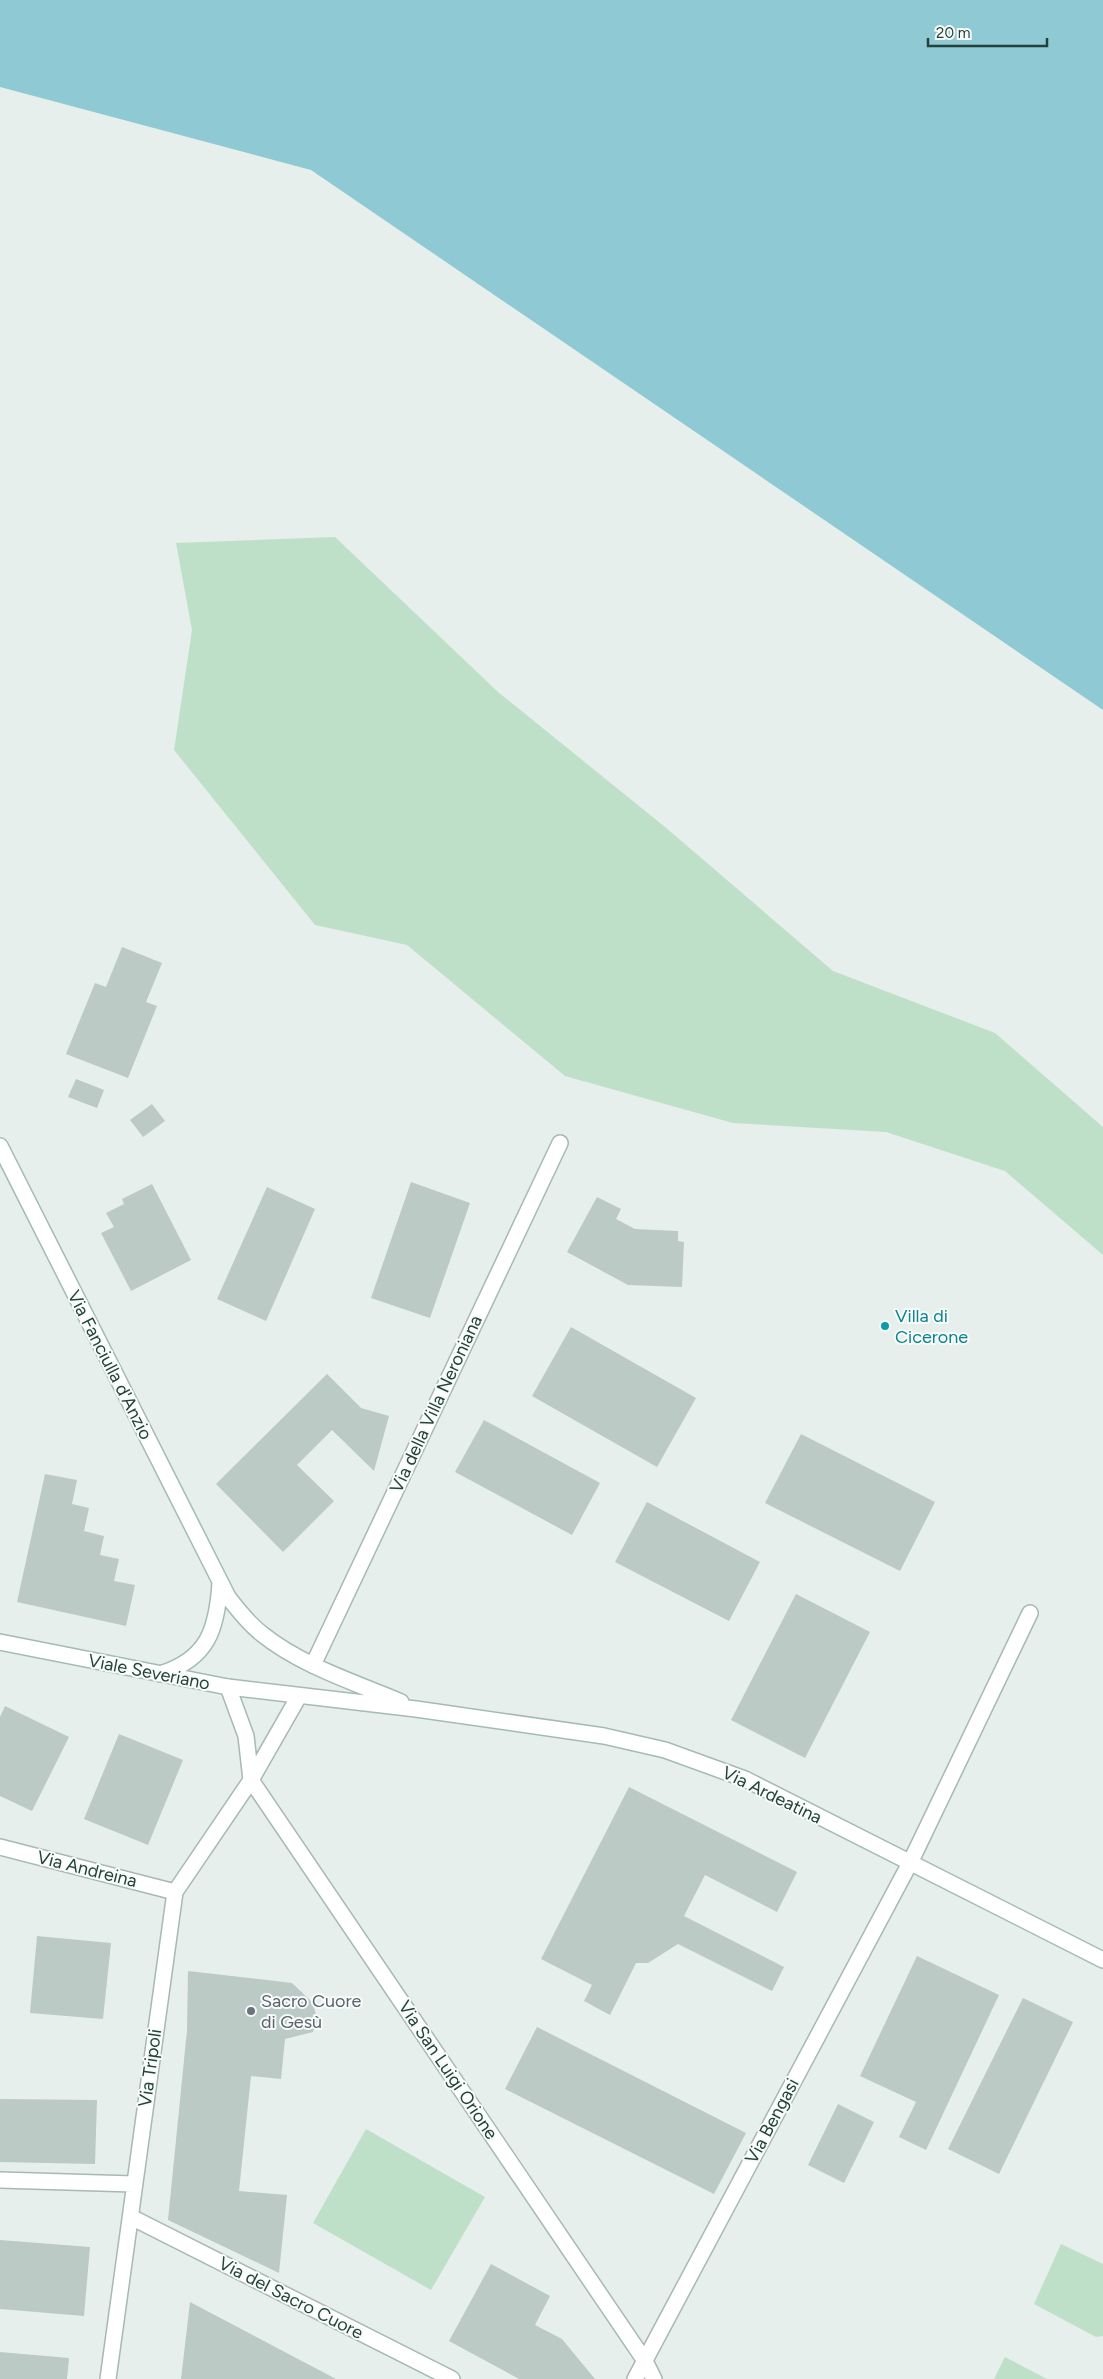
<svg xmlns="http://www.w3.org/2000/svg" width="1103" height="2379" font-family="Figtree,sans-serif">
  <style>
    .green { fill: #bfe0c8 }
    .water { fill: #8ec9d4 }
    .building { fill: #bbcac4 }
    .lines { fill: none; stroke-linecap: round; stroke-linejoin: round }
    .lane-casing { stroke: #a8b8b2; stroke-width: 18 }
    .street-casing { stroke: #a8b8b2; stroke-width: 18 }
    .secondary-casing { stroke: #a4bbb3; stroke-width: 18 }
    .lane { stroke: #fff; stroke-width: 15 }
    .street { stroke: #fff; stroke-width: 15 }
    .secondary { stroke: #fff; stroke-width: 15 }
    .culture-dot { fill: #0f9aa8; stroke: #f7fbf9; stroke-width: 2 }
    .worship-dot { fill: #6b7280; stroke: #f7fbf9; stroke-width: 2 }
    .labels { text-anchor: middle; stroke-width: 4; stroke-linejoin: round; paint-order: stroke }
    .culture-label { font-size: 18px; fill: #0d838f; stroke: #f7fbf9; text-anchor: start }
    .street-label { font-size: 18px; fill: #24423a; stroke: #f7fbf9 }
    .worship-label { font-size: 18px; fill: #5b616d; stroke: #f7fbf9; text-anchor: start }
  </style>
  <rect width="100%" height="100%" fill="#e6efeb"/>
  <path class="green" d="M335,537L498,692L665,827L833,971L995,1033L1103,1127V1255L1005,1171L886,1132L733,1123L565,1076L407,945L315,925L174,750L192,630L176,543Z
    M366,2129L485,2197L431,2290L313,2223Z
    M1061,2244L1103,2264V2336L1096,2337L1034,2304Z
    M1005,2357L1047,2379H994Z"/>
  <path class="water" d="M0,0H1103V710L311,170L0,87Z"/>
  <path class="building" d="M122,947L162,963L146,1002L157,1006L128,1078L66,1054L95,983L106,987Z
    M76,1079L104,1090L97,1108L68,1097Z
    M152,1104L165,1121L143,1137L130,1120Z
    M411,1182L470,1203L430,1318L371,1298Z
    M152,1184L191,1260L131,1291L101,1233L114,1227L106,1213L124,1204L122,1199Z
    M267,1187L315,1209L266,1321L217,1299Z
    M597,1197L621,1209L616,1219L635,1229L678,1231V1241L684,1242L682,1287L628,1285L567,1252Z
    M571,1327L696,1398L657,1467L532,1396Z
    M327,1374L361,1408L389,1416L374,1471L332,1430L297,1465L334,1501L283,1552L216,1484Z
    M484,1420L600,1483L572,1535L455,1472Z
    M801,1434L935,1502L900,1571L765,1503Z
    M45,1474L77,1480L72,1504L89,1508L84,1531L104,1536L100,1555L119,1559L114,1581L135,1585L126,1626L17,1602Z
    M647,1502L760,1562L729,1621L615,1562Z
    M796,1594L870,1632L805,1758L731,1720Z
    M5,1706L69,1737L32,1811L0,1796V1717Z
    M119,1734L183,1760L148,1845L84,1819Z
    M629,1787L797,1872L777,1912L705,1875L684,1916L784,1967L772,1991L678,1944L648,1963H636L610,2015L584,2001L592,1985L541,1959Z
    M37,1936L111,1943L103,2019L30,2013Z
    M917,1956L999,1995L926,2150L899,2137L916,2102L860,2076Z
    M188,1971L292,1983L312,2002L318,2020L313,2032L285,2039L281,2079L251,2076L239,2191L287,2195L279,2273L168,2220L187,2030Z
    M1023,1998L1073,2022L999,2174L948,2149Z
    M537,2027L746,2133L714,2194L505,2089Z
    M0,2099L97,2100L95,2164L0,2162Z
    M838,2104L874,2122L844,2183L808,2165Z
    M0,2240L90,2247L84,2316L0,2309Z
    M491,2264L550,2296L535,2325L562,2339L595,2379H519L449,2341Z
    M190,2302L336,2379H181Z
    M0,2352L69,2358L67,2379H0Z"/>
  <g class="lines">
    <defs>
      <path id="lane" d="M910,1863L1030,1613"/>
      <path id="street" d="M313,1665L560,1143
        M228,1687L246,1736L251,1780L645,2361L654,2379
        M0,1847L175,1892
        M0,2180L134,2184
        M131,2217L452,2379
        M108,2379L175,1892L251,1780L299,1696
        M635,2379L910,1863"/>
      <path id="secondary" d="M0,1146L228,1597C238,1610 249,1624 262,1634C302,1666 354,1682 401,1702
        M0,1642L228,1687L416,1709L604,1736L665,1750L745,1779L1103,1960
        M160,1674C208,1659 217,1629 220,1583"/>
    </defs>
    <use href="#lane" class="lane-casing"/>
    <use href="#street" class="street-casing"/>
    <use href="#secondary" class="secondary-casing"/>
    <use href="#lane" class="lane"/>
    <use href="#street" class="street"/>
    <use href="#secondary" class="secondary"/>
  </g>
  <circle class="culture-dot" cx="885" cy="1326" r="5"/>
  <circle class="worship-dot" cx="251" cy="2011" r="5"/>
  <g class="labels">
    <g class="culture-label">
      <text x="895" y="1322">Villa di<tspan x="895" dy="21">Cicerone</tspan></text>
    </g>
    <g class="street-label">
      <text transform="translate(110 1365) rotate(63)" y="6">Via Fanciulla d'Anzio</text>
      <text transform="translate(436 1404) rotate(-65)" y="6">Via della Villa Neroniana</text>
      <text transform="translate(149 1672) rotate(11)" y="6">Viale Severiano</text>
      <text transform="translate(772 1795) rotate(26)" y="6">Via Ardeatina</text>
      <text transform="translate(87 1869) rotate(14)" y="6">Via Andreina</text>
      <text transform="translate(150 2068) rotate(-82)" y="6">Via Tripoli</text>
      <text transform="translate(448 2070) rotate(56)" y="6">Via San Luigi Orione</text>
      <text transform="translate(772 2121) rotate(-62)" y="6">Via Bengasi</text>
      <text transform="translate(291 2298) rotate(27)" y="6">Via del Sacro Cuore</text>
    </g>
    <g class="worship-label">
      <text x="261" y="2007">Sacro Cuore<tspan x="261" dy="21">di Gesù</tspan></text>
    </g>
  </g>
  <path d="M928 38v8h119v-8" fill="none" stroke="#24423a" stroke-width="2.5"/>
  <text x="936" y="38" font-size="15" fill="#24423a" stroke="#f7fbf9" stroke-width="4" paint-order="stroke">20 m</text>
</svg>
